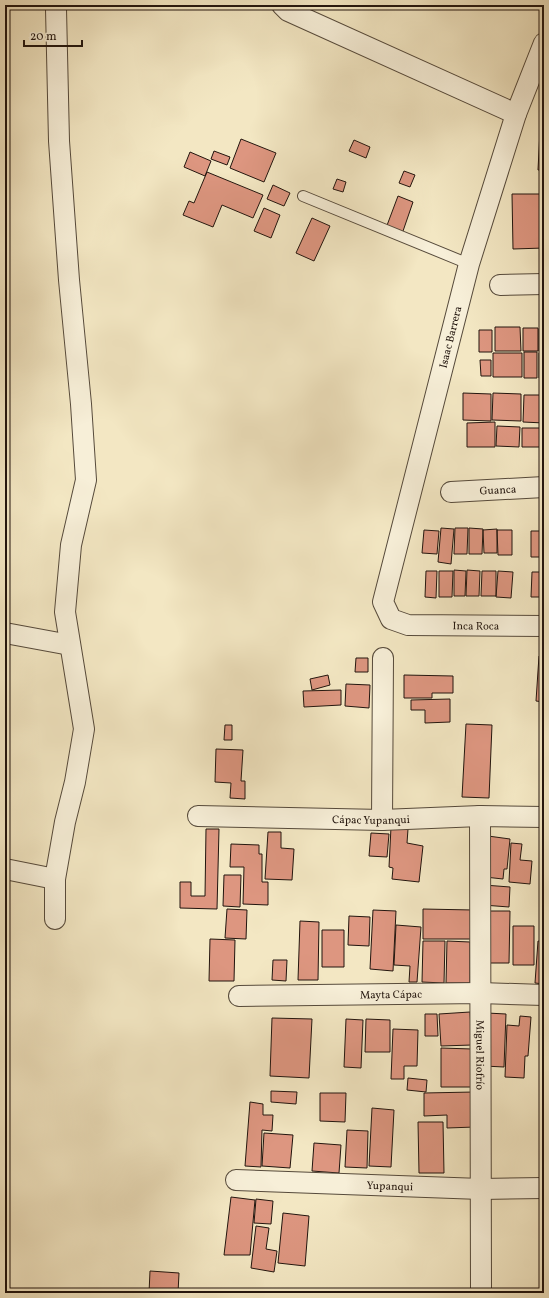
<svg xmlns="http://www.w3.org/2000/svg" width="549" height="1298" font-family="Vollkorn,serif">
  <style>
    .building { fill: #dd9680; stroke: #22150e }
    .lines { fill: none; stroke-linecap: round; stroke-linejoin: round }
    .service-casing { stroke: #564a3b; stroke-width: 12 }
    .minor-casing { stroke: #564a3b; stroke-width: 22 }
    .service { stroke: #f7efd8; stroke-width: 10 }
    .minor { stroke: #f7efd8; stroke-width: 20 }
    .labels { text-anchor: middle; stroke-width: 3; stroke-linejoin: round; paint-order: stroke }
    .street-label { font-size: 11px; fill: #22150e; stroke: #f7efd8 }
  </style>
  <rect width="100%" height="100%" fill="#f3e7c3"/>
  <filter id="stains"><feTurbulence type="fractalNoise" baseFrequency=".005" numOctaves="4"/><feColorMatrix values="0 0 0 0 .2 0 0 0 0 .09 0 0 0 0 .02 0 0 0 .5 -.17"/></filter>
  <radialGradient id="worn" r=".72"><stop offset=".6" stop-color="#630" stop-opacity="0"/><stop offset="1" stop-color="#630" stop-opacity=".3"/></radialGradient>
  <path class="building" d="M541,111L544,112V170H538Z
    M241,139L276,153L264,182L230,168Z
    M354,140L370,147L366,158L349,151Z
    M214,151L230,157L227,165L211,159Z
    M190,152L211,161L205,176L184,167Z
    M404,171L415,175L410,187L399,183Z
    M207,172L263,195L253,218L222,205L213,227L183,215L189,201L194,203Z
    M337,179L346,182L343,192L333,189Z
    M273,185L290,193L284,206L267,199Z
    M512,194H544V248L513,249Z
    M398,196L413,202L402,234L386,228Z
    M264,208L280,215L271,238L254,231Z
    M312,218L330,226L314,261L296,253Z
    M495,327H520L521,351H495Z
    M523,328H538V351H523Z
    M539,329H544V351H539Z
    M479,330H492V352H479Z
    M524,352H537V378H524Z
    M493,353H522V377H493Z
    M539,353H544V378H539Z
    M480,360H491V376H481Z
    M463,393L491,394V421L463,420Z
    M493,393L521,394V421L492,420Z
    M524,395H544V423L523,422Z
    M495,422V447H467V423Z
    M543,425H544V447H522V428H543Z
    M497,426L520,427L519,447L496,446Z
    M441,528L454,529L451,564L438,562Z
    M455,528H468L467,554H454Z
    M469,528L483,529L482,554H469Z
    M497,529V553H484L483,530Z
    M424,530L439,531L437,554L422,553Z
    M497,530H512V555H498Z
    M531,531H544V557H531Z
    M454,570L466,571L465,596H454Z
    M467,570L480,571L479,596H466Z
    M426,571H437L436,598L425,597Z
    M439,571H453L452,597H439Z
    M482,571H496V596H481Z
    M498,571L513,572L511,598L496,597Z
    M532,572H544V597H531Z
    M539,656H544V702L536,701Z
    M356,658H368V672H355Z
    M328,675L330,685L312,690L310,679Z
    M404,675L453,676V693H432V698H404Z
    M346,684L370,685L369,708L345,706Z
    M341,690V705L304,707L303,691Z
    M450,699V722L425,723V710H411V700Z
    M466,724L492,725L489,798L462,797Z
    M225,725H232V740H224Z
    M216,749L243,750L241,781H245V799L230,798L231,783L215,782Z
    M391,827L408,829L407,843L423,846L419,882L392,879L393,868L389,867Z
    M206,829H219L217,909L180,908V882H191V896H205Z
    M268,832H281V848L294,849L292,880L265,879Z
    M371,833L389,834L387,857L369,856Z
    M488,836L510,839L507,869H504L503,879L485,877Z
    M511,843L522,844L520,860L532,861L530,884L509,882Z
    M231,844L259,845V854H262V882H268V905L243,904L244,867H230Z
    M224,875H241L240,907L223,906Z
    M484,885L510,887L509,907L483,905Z
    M227,909L247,910L246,939L225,938Z
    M423,909L473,910L472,939H423Z
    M540,909H544V927H540Z
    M373,910L396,911L393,971L370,969Z
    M487,911H510L509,963H487Z
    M349,916L370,917L369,946L348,945Z
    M300,921L319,922L318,980H298Z
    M396,925L421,927L417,982H409L410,966L394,965Z
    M513,926H534V965H513Z
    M322,930H344V967H322Z
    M210,939L235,940L234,981H209Z
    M423,941H445L444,983L422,982Z
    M447,941L470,942V983H446Z
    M538,941L544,942V984L535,983Z
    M273,960H287L286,981L272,980Z
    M470,1012L472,1045L441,1046L439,1014Z
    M487,1013L506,1014L504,1067L484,1066Z
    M425,1014H437L438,1036H425Z
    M520,1016L531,1017L528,1056H525L524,1078L505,1077L507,1025L519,1026Z
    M272,1018L312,1019L309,1078L270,1076Z
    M346,1019L363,1020L361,1068L344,1067Z
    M366,1019L390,1020V1052H365Z
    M393,1029L418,1030L417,1066H404V1079H391Z
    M441,1048L472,1049L471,1087H441Z
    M408,1078L427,1080L426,1092L407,1090Z
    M271,1091L297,1092L296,1104L271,1102Z
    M474,1092L475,1127L447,1128V1115L424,1116V1093Z
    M320,1093H346L345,1122L320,1121Z
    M250,1102L263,1104V1115H273L272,1131L262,1130L261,1167L245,1166Z
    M372,1108L394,1110L391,1167L369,1166Z
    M418,1122H443L444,1173H419Z
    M347,1130L368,1131L367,1168L345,1167Z
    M264,1133L293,1135L290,1168L262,1166Z
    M314,1143L341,1145L339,1173L312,1171Z
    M231,1197L255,1200L250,1255H224Z
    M256,1199L273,1201L271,1224L254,1223Z
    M283,1213L309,1216L305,1266L278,1263Z
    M256,1226L269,1228L266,1249L277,1251L274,1272L251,1268Z
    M150,1271L179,1273L178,1293H149Z"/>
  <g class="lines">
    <defs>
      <path id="service" d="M303,196L469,264"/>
      <g id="minor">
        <path d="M282,5L288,11L516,114"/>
        <path id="s1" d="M544,43L516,114L469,264L383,602L391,619L408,625L544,626"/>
        <path d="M500,285L544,284"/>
        <path id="s2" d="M451,492L544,487"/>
        <path d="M5,633L70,645"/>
        <path id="s3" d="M198,816L382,820L480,816L544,817"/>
        <path id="s4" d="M480,816L481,1293"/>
        <path d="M382,820L383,658"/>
        <path d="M5,869L55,879"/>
        <path d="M55,919V879L65,822L75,782L84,729L65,612L71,545L86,480L81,404L69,280L59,141L56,9L57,5"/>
        <path id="s5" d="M239,996L480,993L544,995"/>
        <path id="s6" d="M236,1180L481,1189L544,1188"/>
      </g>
    </defs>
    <use href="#service" class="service-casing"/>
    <use href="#minor" class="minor-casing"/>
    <use href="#service" class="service"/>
    <use href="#minor" class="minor"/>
  </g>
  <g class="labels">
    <g class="street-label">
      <text transform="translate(450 337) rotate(-76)" y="4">Isaac Barrera</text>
      <text dy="4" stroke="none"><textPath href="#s2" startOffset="47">Guanca</textPath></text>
      <text dy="4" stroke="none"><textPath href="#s1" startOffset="687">Inca Roca</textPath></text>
      <text dy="4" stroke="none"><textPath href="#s3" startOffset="173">Cápac Yupanqui</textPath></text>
      <text dy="4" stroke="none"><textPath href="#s5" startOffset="152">Mayta Cápac</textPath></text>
      <text dy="4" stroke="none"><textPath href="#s4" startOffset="239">Miguel Riofrío</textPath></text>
      <text dy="4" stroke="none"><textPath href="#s6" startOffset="154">Yupanqui</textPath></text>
    </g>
  </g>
  <rect width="549" height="1298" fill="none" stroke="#f3e7c3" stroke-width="20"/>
  <rect x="6" y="6" width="537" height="1286" fill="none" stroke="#22150e" stroke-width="2"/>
  <rect x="10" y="10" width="529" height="1278" fill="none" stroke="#22150e"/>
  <path d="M24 40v6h58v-6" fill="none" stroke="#22150e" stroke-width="2"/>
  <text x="30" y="40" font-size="12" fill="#22150e" stroke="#f7efd8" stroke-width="3" paint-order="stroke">20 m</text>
  <rect width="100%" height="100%" filter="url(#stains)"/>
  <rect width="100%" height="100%" fill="url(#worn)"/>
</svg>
